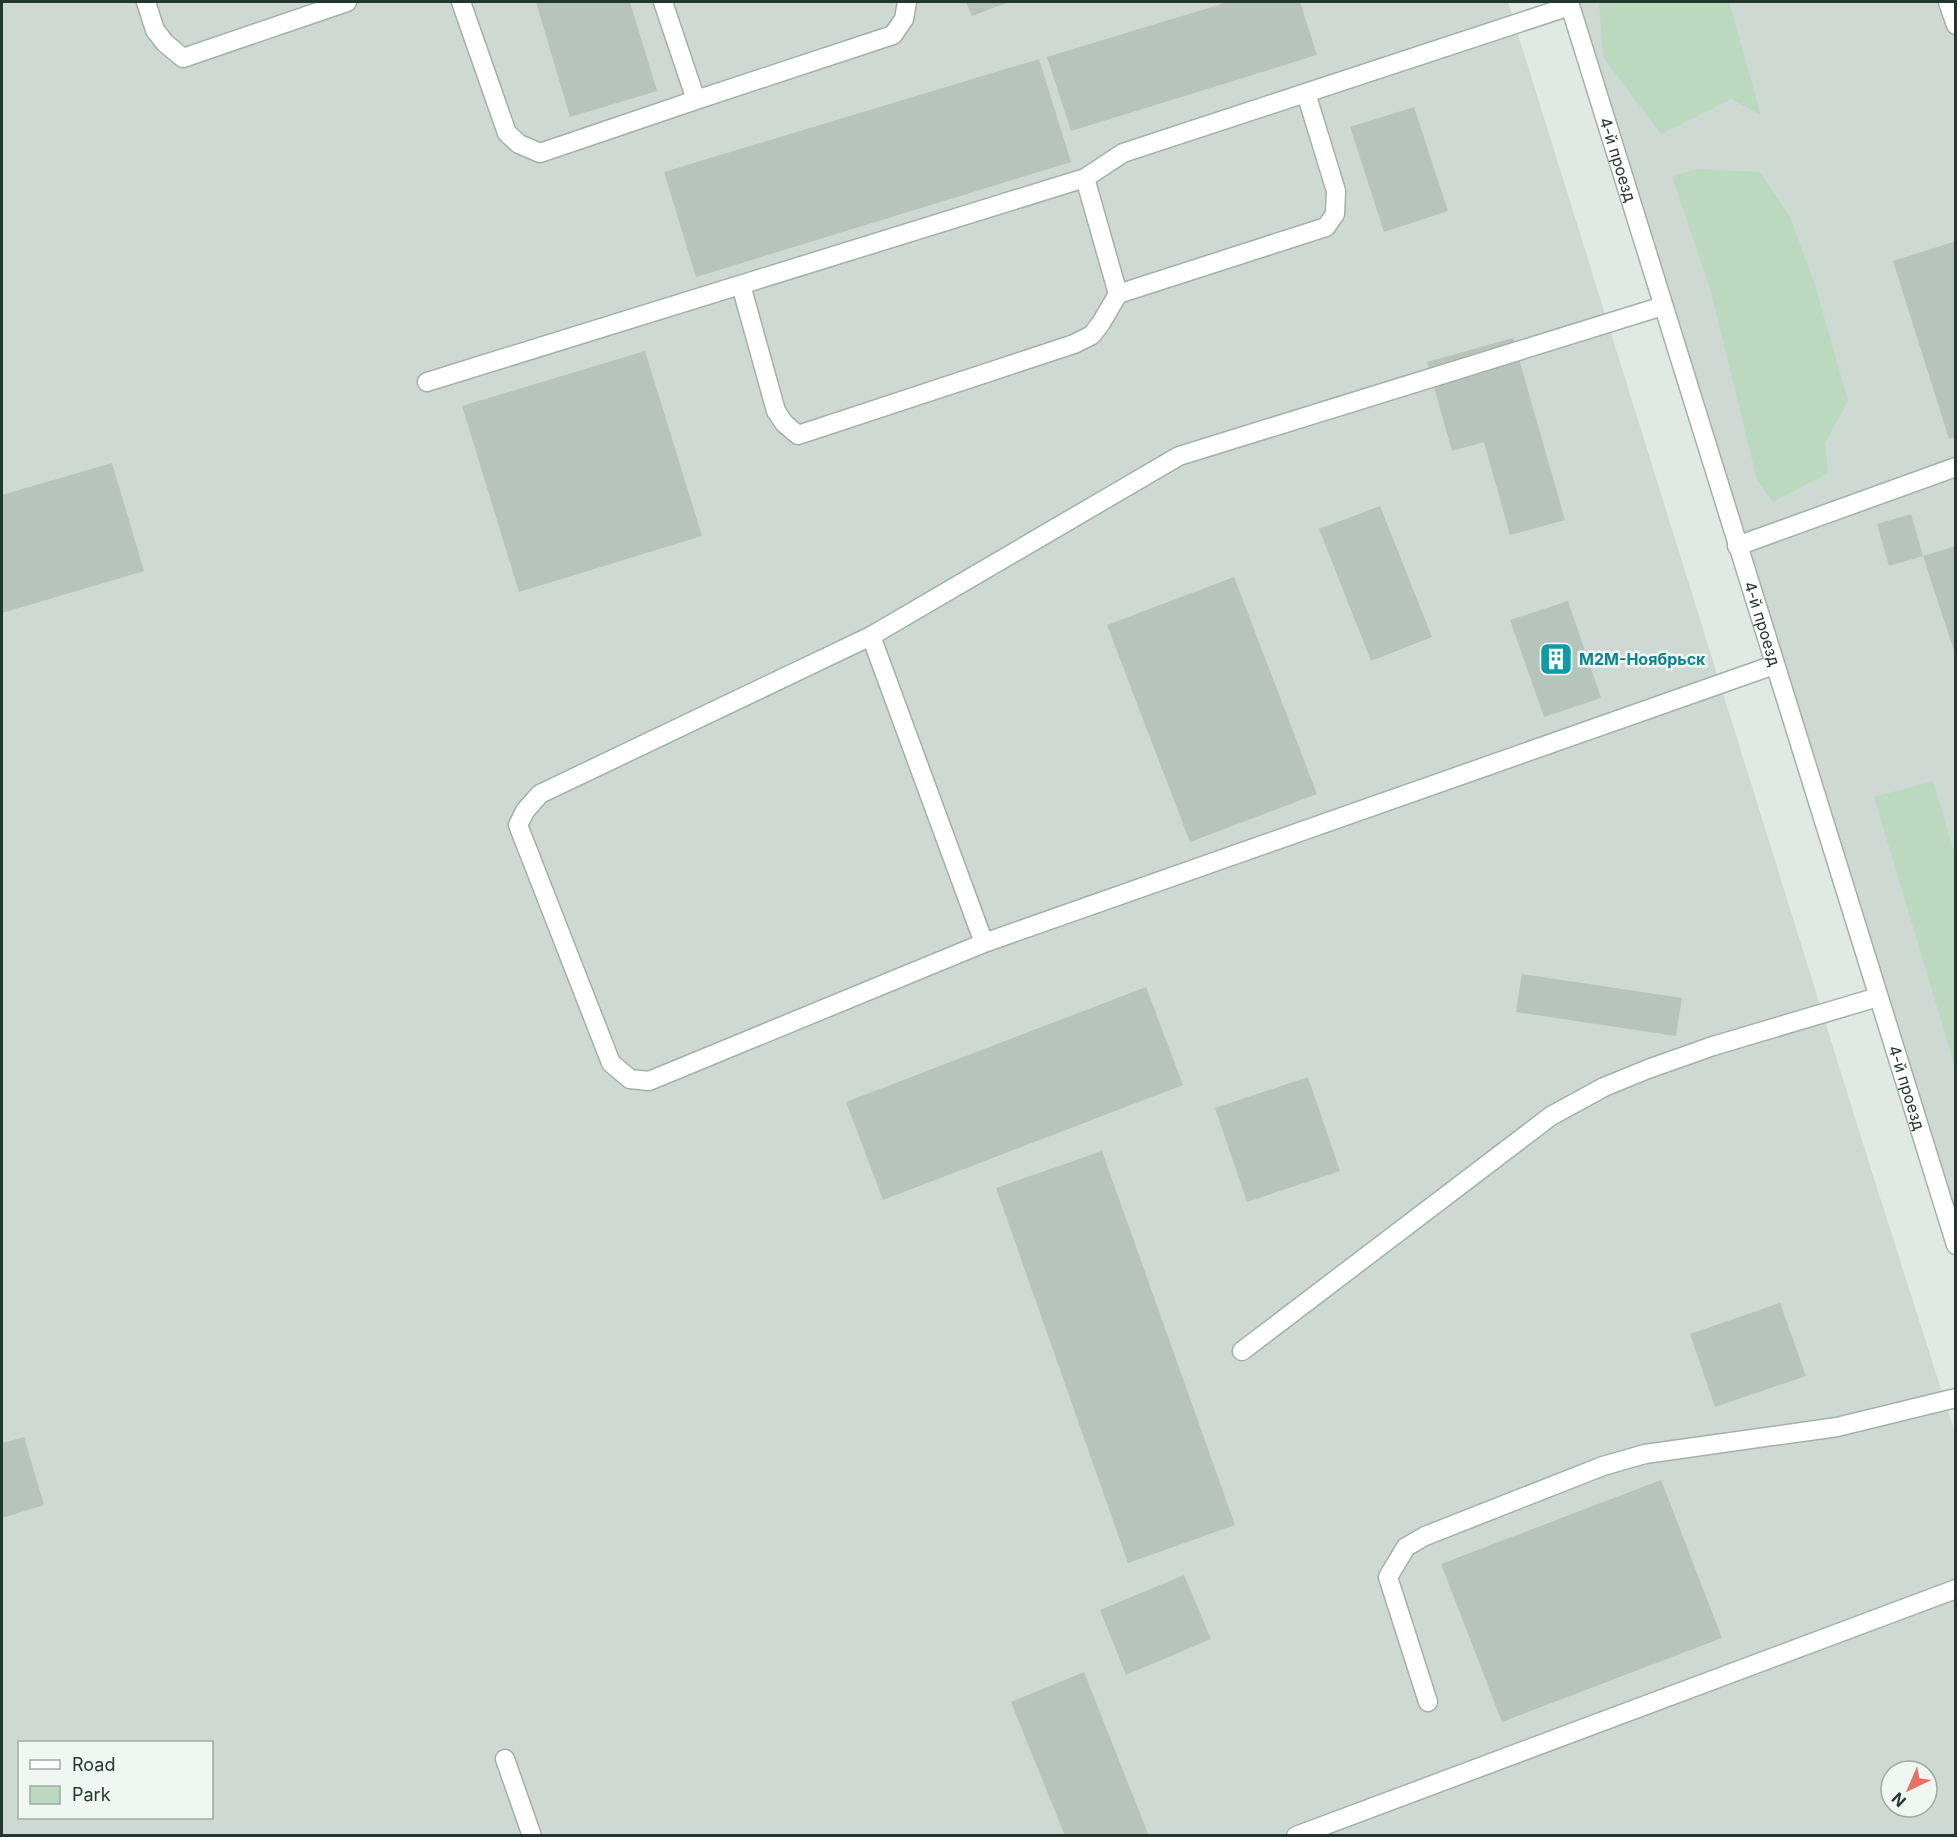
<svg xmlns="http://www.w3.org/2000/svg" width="1957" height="1837" font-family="Inter,sans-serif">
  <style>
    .built { fill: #ced9d3; fill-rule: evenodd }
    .green { fill: #bad9bf }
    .building { fill: #b6c4bc }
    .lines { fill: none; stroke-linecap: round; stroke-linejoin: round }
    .service-casing { stroke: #a3b0aa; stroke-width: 21 }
    .minor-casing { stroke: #a3b0aa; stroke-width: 21 }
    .service { stroke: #fff; stroke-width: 18 }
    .minor { stroke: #fff; stroke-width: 18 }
    .labels { text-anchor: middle; stroke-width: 5; stroke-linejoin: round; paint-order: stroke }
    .street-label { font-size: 16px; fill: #22382f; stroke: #f0f6f2 }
    .culture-label { font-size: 16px; font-weight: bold; fill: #0d838f; stroke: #f0f6f2; text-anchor: start }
  </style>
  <rect width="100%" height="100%" fill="#e0e9e4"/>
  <path class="built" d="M2,2H1508L1870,1166L1955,1433V1835L2,1836ZM20,1742H212V1818H20ZM1891,1771H1927V1807H1891Z
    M1576,2H1955V1213L1663,306Z"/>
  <path class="green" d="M1599,2H1729L1761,115L1731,99L1661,134L1603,57Z
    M1697,169L1760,172L1790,217L1815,285L1848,401L1825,443L1828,473L1773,502L1757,480L1711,292L1672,176Z
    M1933,781L1955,855V1067L1874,797Z"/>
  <path class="building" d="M536,2H630L657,91L570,117Z
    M966,2H1009L972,16Z
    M1228,2H1300L1317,55L1071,131L1047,57Z
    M1039,59L1071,162L696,277L664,172Z
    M1414,107L1448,211L1384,232L1350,127Z
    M1956,241V437L1949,439L1893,261Z
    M1513,338L1565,520L1510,535L1484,442L1452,451L1427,362Z
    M645,351L702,536L519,592L462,406Z
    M112,463L144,571L2,613V495Z
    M1380,506L1432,637L1371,661L1319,529Z
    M1911,514L1923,556L1956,546V657L1923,556L1889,566L1877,524Z
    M1234,577L1317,794L1190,842L1107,625Z
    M1568,601L1601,698L1544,717L1510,620Z
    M1522,974L1682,998L1676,1036L1516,1012Z
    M1146,987L1183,1085L883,1200L846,1102Z
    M1308,1077L1340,1171L1247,1202L1215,1108Z
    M1102,1151L1235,1525L1128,1563L996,1188Z
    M1780,1303L1806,1376L1715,1407L1690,1334Z
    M24,1437L44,1505L2,1518V1443Z
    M1661,1480L1722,1638L1502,1722L1441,1564Z
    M1184,1575L1211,1639L1126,1675L1100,1610Z
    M1084,1672L1149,1836H1065L1011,1702Z"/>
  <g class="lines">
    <defs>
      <path id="service" d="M146,2L155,30L165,43L183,58L347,2
        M461,2L507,133L519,144L540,153L696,100L663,2
        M1948,2L1956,25
        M696,100L893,35L904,19L907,2
        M741,285L776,411L784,423L798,435L1074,344L1092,335L1101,323L1118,294L1085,178
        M1118,294L1326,227L1335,214L1336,191L1306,93
        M1663,306L1179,456L871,636L984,943L1774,665
        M427,382L1085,178L1123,153L1570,6
        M1737,546L1956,467
        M871,636L540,794L525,811L518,825L611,1063L630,1079L649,1081L984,943
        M1242,1351L1551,1116L1604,1087L1648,1069L1713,1046L1878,997
        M1428,1702L1388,1577L1406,1547L1425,1536L1603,1466L1645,1454L1837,1427L1956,1398
        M505,1759L532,1836
        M1296,1836L1956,1589"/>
      <g id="minor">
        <path id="s1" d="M1569,2L1956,1245"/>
      </g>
    </defs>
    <use href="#service" class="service-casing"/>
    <use href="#minor" class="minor-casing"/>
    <use href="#service" class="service"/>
    <use href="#minor" class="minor"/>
  </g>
  <defs>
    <symbol id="building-square" viewBox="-11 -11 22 22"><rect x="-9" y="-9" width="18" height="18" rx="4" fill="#0f9aa8" stroke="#f0f6f2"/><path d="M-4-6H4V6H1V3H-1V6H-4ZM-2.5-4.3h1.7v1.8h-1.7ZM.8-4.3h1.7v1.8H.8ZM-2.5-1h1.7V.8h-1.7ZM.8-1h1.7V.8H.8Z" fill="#fff"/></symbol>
  </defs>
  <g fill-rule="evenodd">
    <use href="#building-square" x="1537" y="640" width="38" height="38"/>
  </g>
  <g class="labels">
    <g class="street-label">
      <text dy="6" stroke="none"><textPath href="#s1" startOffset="165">4-й проезд</textPath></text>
      <text dy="6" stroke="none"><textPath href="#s1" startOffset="651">4-й проезд</textPath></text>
      <text dy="6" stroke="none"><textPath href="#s1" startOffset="1137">4-й проезд</textPath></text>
    </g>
    <g class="culture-label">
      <text x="1579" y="665">М2М-Ноябрьск</text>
    </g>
  </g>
  <rect width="1957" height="1837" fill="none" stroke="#22382f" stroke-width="6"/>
  <rect x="18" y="1741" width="195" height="78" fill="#f0f6f2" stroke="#9eaaa4" stroke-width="1.5"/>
  <rect x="30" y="1760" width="30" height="9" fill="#ffffff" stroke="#9eaaa4" stroke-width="1.5"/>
  <text x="72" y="1771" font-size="18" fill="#22382f">Road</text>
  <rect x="30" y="1786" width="30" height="18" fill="#bad9bf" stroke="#9eaaa4" stroke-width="1.5"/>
  <text x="72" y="1801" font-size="18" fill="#22382f">Park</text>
  <g transform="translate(1909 1789) rotate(224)"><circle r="28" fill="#f0f6f2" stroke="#9eaaa4" stroke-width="1.5"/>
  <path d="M0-4.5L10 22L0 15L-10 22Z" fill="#e57262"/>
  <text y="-9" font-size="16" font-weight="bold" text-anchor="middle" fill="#22382f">N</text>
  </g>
</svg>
